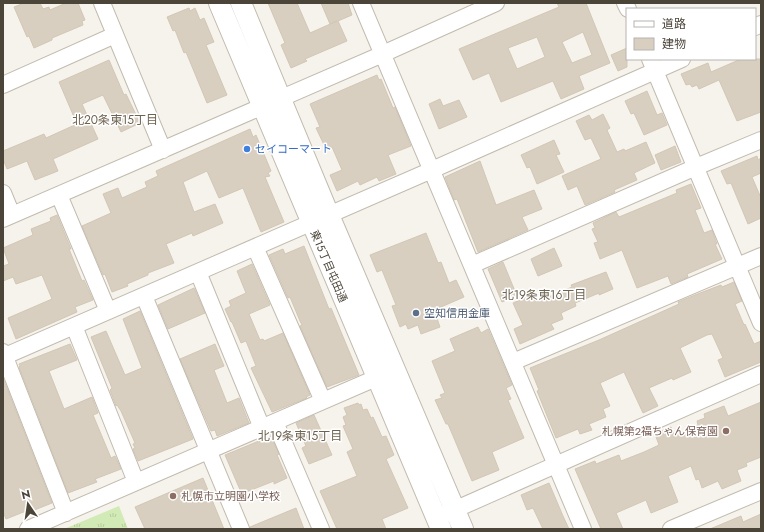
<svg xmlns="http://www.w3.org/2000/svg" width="764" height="532" font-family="Jost,'Noto Sans JP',sans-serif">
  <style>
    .park { fill: url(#park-tufts) }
    .building { fill: #d8cfc1; stroke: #d3c7b4; fill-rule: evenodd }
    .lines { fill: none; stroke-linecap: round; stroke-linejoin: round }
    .minor-casing { stroke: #c2bbae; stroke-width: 18 }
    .tertiary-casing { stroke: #c2bbae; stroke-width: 22 }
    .minor { stroke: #fff; stroke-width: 16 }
    .tertiary { stroke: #fff; stroke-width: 20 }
    .shop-dot { fill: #3f7fe0; stroke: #fff; stroke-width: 1.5 }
    .service-dot { fill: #5c6f8a; stroke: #fff; stroke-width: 1.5 }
    .education-dot { fill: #8d6e63; stroke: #fff; stroke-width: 1.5 }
    .labels { text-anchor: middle; stroke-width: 3; stroke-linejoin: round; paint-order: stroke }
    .shop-label { font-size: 11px; fill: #366cbe; stroke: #fff; text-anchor: start }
    .street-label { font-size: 11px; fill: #4b4439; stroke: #fff }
    .service-label { font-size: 11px; fill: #4e5e75; stroke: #fff; text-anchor: start }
    .education-label { font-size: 11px; fill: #785e54; stroke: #fff; text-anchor: end }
    .neighbourhood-label { font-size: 12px; fill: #6e6250; stroke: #fff }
  </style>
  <defs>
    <pattern id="park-tufts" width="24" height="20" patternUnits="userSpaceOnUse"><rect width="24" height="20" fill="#d2eab5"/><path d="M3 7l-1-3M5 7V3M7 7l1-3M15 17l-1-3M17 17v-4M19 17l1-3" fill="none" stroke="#b6ca9c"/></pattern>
  </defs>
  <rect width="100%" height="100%" fill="#f6f3ec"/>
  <path class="park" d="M119,506L128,529H64Z"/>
  <path class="building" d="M24,3H40L43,9L49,7L50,10L66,3H78L85,20L82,21L83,25L52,38V40L34,48L29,36L27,37L14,7Z
    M268,3H297L310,33L337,21L330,24L321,3H348L352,15L338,21L347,41L305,59L307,61L291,68L281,45L285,43Z
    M557,3H586L610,63L579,76L584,89L561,99L553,81L501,102L489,73L473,80L459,49L559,7ZM583,32L592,55L572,63L562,42ZM537,37L545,57L517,69L508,48Z
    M189,8L190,11L195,8L200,20L204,18L214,42L206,45L227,95L207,103L186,52L184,53L175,30L173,31L167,17Z
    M627,48V67L618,71L611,55Z
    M741,59H761V112L737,121L719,80L699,89L697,85L692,87L690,84L686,85L681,74L708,63L711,72Z
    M109,60L124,95L126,94L140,123L121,132L103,95L82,104L98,139L53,159L58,171L35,180L27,161L7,169L3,159V151L44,134L46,138L77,124L59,82Z
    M377,75L379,80L381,79L393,108L395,107L411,146L388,155L396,174L379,181L377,177L360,185L358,181L337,191L330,175L342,170L332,147L326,149L316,128L320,127L310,104Z
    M647,91L657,115L662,113L667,125L644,135L634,113L631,114L625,101Z
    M440,99L443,106L459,100L467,117L439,129L429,104Z
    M603,114L610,128L607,130L617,152L624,149L625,151L646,142L655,163L634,173L637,180L614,190L615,192L585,205L577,186L568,190L562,176L601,159L591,138L585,140L576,121L589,115L592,120Z
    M250,129L253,137L256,135L271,171L268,173L270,176L265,177L284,222L261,232L243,188L219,198L207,171L183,182L194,212L215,204L223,223L193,236L192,233L166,244L174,263L148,273V275L127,284L128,286L112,292L105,274L103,275L82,226L111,213L103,194L118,188L122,198L147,187L145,182L158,176L156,171Z
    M554,140L560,154L556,155L564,172L537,184L530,167L527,168L521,155Z
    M675,146L681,162L661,170L655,155Z
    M757,156L758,160L761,158V173L752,177L761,198V218L748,224L731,183L727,184L721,171Z
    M480,161L496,205L534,190L542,209L522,217L528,230L478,252L457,199L454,200L445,177Z
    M691,184L701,208L695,210L704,233L712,230L717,244H715L722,259L687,274L688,277L671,284L668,276L637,288L622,250L600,259L594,243L598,242L592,229L595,228L593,223L616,212L619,217L677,193L676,190Z
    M57,215L71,249H69L82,281L84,280L93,300L75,307L77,312L16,339L8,318L52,299L42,275L16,284L13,277L3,281V266L9,264L3,248L33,235L31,229L51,221L50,218Z
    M426,233L438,263L441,262L449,283L456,280L464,297L434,310L440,327L421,334L418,325L408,329L406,324L400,327L392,306L396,305L382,270L377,272L370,255Z
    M304,246L329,309L331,308L359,375L327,387L300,326L302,325L300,321L290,297L288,298L269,255L283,249L285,254Z
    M554,248L562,266L538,276L531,259Z
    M503,262L517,296L502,302L488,269Z
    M252,264L270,305L249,314L260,340L263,339L264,341L283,333L310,395L306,397L307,398L272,412L251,368L256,366L246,341L241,343L232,322H231L225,309L231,306L229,301L246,293L237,271Z
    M606,272L613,289L599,295V293L575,303L576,306L561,313L563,319L551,324L554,329L520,344L514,329L523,325L513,303L536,293L539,301L572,287L571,285Z
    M734,282L742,301L735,304L744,325L745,324L754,344L761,341V362L725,377L718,360L723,358L712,334L707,335L680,348L691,372L673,380L672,378L649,388L658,406L643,413L624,372L600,383L610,406L603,409L606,417L589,424L592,430L580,434L578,429L556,438L537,391L539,390L530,368L599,340L679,304L678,302L695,295L721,285L722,287Z
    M194,288L205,313L168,329L158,305Z
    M140,311L193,439L138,461L133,449L135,448L133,444L135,443L121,411L117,405L116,406L110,390L112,388L91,337L106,331L125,375L142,368L123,319Z
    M478,327L481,333L488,329L512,385L506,388L511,399L508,400L524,438L492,452L499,470L472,481L448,424H446L435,400L442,398L440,395L445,393L432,361L455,351L450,339Z
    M70,344L77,360L49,371L64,409L92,397L98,413L93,415L111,458L115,456L121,469L95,479L97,482L68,493L19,367L20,366L19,364Z
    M215,344L224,366L214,370L227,403L239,398L249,423L217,436L215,430L211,431L180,359Z
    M3,378L52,503L32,511L31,509L6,519L3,512Z
    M761,402V457L746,463L747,466L737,470L741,481L722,489L718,481L702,488L699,479L696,480L691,466L668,476L678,502L651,513L646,500L616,513L623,529H601L575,469L595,461L596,464L619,455L621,461L644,452L659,445L655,434L671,427L674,435L698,425L697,421L705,418L704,414L724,406L728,416Z
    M358,403L359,405L361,404L363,410L367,409L371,418L373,417L382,437L386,436L394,455L386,459L408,508L382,519L386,529H337L320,491L357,476L347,452L353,449L343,426L346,425L343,417L347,415L344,408Z
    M314,415L332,455L309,464L302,448L306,446L296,423Z
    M271,436L279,454L277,455L287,478L274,484V481L246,492L245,490L241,492L225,455Z
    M203,478L224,529H145L135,507Z
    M549,483L563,516L569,529H543L533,508L527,510L521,495Z
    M296,508L304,529H250V527Z
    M761,514V529H710L741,516L743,522Z"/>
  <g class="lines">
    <defs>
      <path id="minor" d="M102,3L163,150
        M361,3L583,529
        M625,3L628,9
        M755,27L761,24
        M650,59L761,323
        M3,85L115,35
        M3,193L12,215
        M59,195L108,311
        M3,219L376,57L496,3
        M255,247L323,401
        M472,265L696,167L761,140
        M198,272L262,428
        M144,296L241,529
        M74,326L136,482
        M3,352L66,513
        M3,357L425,173L682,59
        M513,362L761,256
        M275,422L321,529
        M445,514L761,374
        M28,529L376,378
        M671,529L761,491"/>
      <path id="tertiary" d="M219,3L441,529
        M241,3L329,215L463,529"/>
    </defs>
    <use href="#minor" class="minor-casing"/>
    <use href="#tertiary" class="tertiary-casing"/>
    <use href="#minor" class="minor"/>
    <use href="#tertiary" class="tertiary"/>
  </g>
  <circle class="shop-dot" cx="247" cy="149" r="4"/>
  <circle class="service-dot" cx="416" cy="313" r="4"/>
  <g class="education-dot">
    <circle cx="726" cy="431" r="4"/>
    <circle cx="173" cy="496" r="4"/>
  </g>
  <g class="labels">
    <g class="shop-label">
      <text x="255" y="153">セイコーマート</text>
    </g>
    <g class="street-label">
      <text transform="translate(329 266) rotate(67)" y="4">東15丁目屯田通</text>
    </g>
    <g class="service-label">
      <text x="424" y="317">空知信用金庫</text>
    </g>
    <g class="education-label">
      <text x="718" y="435">札幌第2福ちゃん保育園</text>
      <text x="181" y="500" text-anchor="start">札幌市立明園小学校</text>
    </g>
    <g class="neighbourhood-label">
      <text x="115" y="124">北20条東15丁目</text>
      <text x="544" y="299">北19条東16丁目</text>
      <text x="300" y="440">北19条東15丁目</text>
    </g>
  </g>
  <rect width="764" height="532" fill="none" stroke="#4b4439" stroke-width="8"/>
  <rect x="626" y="8" width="130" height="52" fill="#ffffff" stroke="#b7b4b0"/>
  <rect x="634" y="21" width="20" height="6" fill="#ffffff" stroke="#b7b4b0"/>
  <text x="662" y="28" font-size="12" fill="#4b4439">道路</text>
  <rect x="634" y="38" width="20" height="12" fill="#d8cfc1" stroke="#b7b4b0"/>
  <text x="662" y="48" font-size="12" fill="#4b4439">建物</text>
  <g transform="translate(28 504) rotate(347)" stroke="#ffffff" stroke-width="3" paint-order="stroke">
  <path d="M0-3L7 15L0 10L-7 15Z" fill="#4b4439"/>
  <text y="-6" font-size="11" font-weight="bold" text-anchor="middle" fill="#4b4439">N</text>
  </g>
</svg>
